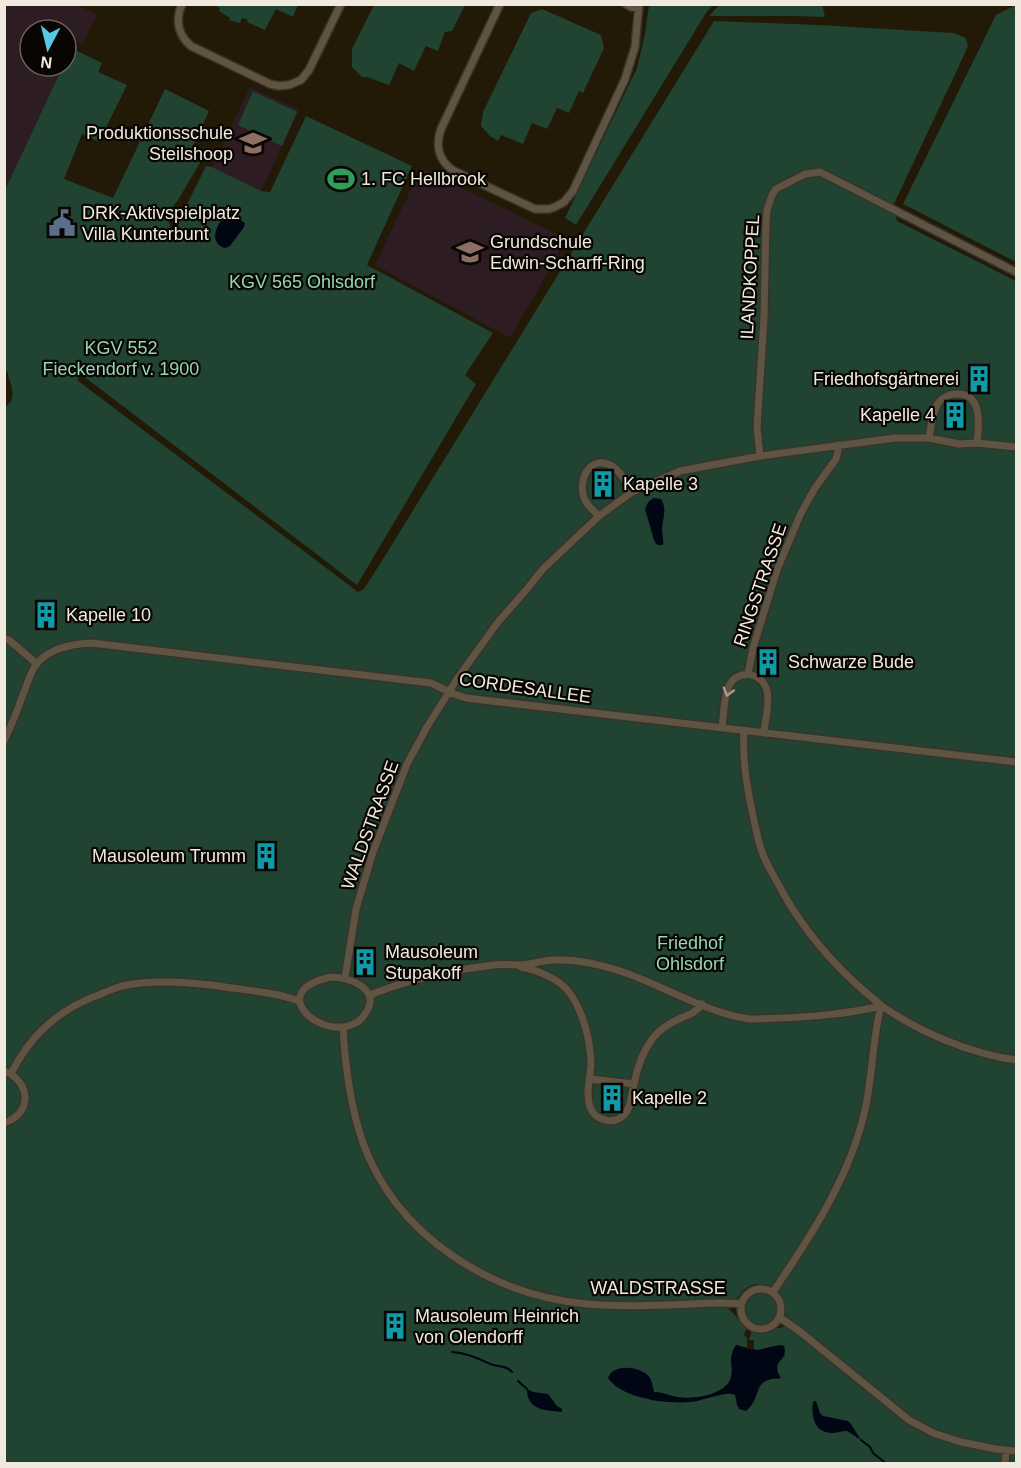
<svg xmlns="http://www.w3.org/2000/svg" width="1021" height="1468" font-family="Helvetica,sans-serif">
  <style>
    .education { fill: #2d1c22 }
    .green { fill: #214331; fill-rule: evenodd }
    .water { fill: #000614 }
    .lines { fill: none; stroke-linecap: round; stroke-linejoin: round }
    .stream { stroke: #000614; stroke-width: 2 }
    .minor-casing { stroke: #39332c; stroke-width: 10 }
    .minor { stroke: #5f5441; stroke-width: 7 }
    .oneway { stroke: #a89f90 }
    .labels { text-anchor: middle; stroke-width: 4.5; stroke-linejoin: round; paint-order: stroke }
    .poi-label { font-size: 18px; fill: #f0eade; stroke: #080502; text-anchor: start }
    .street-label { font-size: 18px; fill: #f0eade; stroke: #080502 }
    .park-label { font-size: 18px; fill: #95d8b3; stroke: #080502 }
  </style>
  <rect width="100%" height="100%" fill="#221907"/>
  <path class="education" d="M5,5H77L97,15L83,44L75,41L66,60V30H30V66H63L5,190Z
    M250,87L299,110L261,191L212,167Z
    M421,168L567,239L510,338L375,265Z"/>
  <path class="green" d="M822,4L825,17L795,16H709L719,5Z
    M216,5V4L298,5L293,17L276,9L265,30L247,22L248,20L242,18L240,23L229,20L230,18L219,11L220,10L219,7H217Z
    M374,5V4L465,5L452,31L445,32L438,51L426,46L414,71L399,63L389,85L367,77H362L352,67V49Z
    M649,5H713L706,13L576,225L565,218L637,68L645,34Z
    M1016,5V262L903,204L996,15Z
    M542,9L601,35L604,48L583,93L579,91L569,113L557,108L547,129L532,123L523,144L501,135L498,141L490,136L481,126L483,112L531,13Z
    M714,21L819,25L954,33L966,38L968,46L959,66L893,206L897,221L1016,281V1463H5L4,407C19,401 10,383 7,371H4L5,190L63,66H66V60L71,48L102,63L98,72L127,85L99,142L82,134L64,179L113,198L165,89L209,111L189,155L201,161L178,200L166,215L173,233L206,166L212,167L261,191L270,192L306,116L412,166L367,265L493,333L465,375L476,384L357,585L82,375L77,380L358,592L364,589L380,564ZM755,1284C782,1287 788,1303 785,1327C773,1328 764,1334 752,1330L749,1340H754V1349L758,1350L780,1345L785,1355L777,1365L779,1379C753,1377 762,1398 746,1411L737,1406L735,1394L730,1393L690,1402L662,1401L651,1400L624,1368C643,1370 649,1373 654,1392C663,1392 669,1396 677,1397C691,1400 728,1395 731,1377C734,1364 727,1360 736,1345L747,1348V1338L744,1335L747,1328L729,1309C738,1299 742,1287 755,1284Z
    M253,91L297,112L282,146L238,125Z
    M745 1309a16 16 0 1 1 32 0a16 16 0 1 1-32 0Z"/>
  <path class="water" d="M227,215L236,217L245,223L244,227L230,246L225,248C208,243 216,223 227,215Z
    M654,498L661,499C668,511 662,518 662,530C662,535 664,539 663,545H659L656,544L654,540L645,509L649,501Z
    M736,1345L747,1348V1349L758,1350L780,1345L784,1346C788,1359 776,1359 777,1369C777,1372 779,1375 781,1378C749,1379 764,1396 746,1411L739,1409L735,1395C723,1390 704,1401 690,1402C668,1404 622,1399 608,1378C613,1363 642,1366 650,1378C652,1382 653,1387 654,1392C663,1392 669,1396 677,1397C692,1400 727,1395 731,1377C734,1364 727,1360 736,1345Z
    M527,1389L533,1392L548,1394L557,1406L562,1409V1412C546,1410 527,1411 527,1389Z
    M816,1401L820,1413L823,1416L848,1421L851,1424L861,1440L847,1431C842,1431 837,1433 831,1433C814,1432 811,1416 813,1402Z"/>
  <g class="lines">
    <path class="stream" d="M452,1352C467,1353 477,1358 490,1364C498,1367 506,1365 512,1372
      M518,1381L527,1389
      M861,1440L870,1447L873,1453L887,1464"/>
    <defs>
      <path id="minor" d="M182,4C175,20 178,35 191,46L270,84L279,86L289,85L301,80L309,70L341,4
        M500,4L441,129C435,146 439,161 454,171L535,209H549L555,207L564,202L573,191L625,79L635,47L639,4
        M626,4L631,7L639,8
        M929,438C931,427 932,411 939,402C943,397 950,394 956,394C983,392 979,426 977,443
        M760,456L757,427L764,318L766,223L767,210L772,195L776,189L805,174L820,172L1016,272
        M599,516C595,512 589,507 586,502C575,482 590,453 612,466C621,472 627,483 632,492
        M4,638L9,640L37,664
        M748,674L753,648L777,570L801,513L815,488L836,459L838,451V445
        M722,728C724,715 723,698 729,686C737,668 763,672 767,691C770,703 765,720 764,733
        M744,730C742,762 748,794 755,825C757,834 759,844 762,852C767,866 776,879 783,893C804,930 832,963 864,991C870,996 876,1001 882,1006C919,1032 971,1054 1016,1060
        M4,741C11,726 17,712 22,697C27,686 30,671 38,662C51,648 72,644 91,643L431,683L454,694L466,698L1016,762
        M521,967C537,970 558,978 569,992C583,1011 590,1039 591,1062C591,1076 585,1093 590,1107C595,1121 614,1125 624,1115C632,1107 631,1094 634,1084C637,1068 643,1051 653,1038C659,1030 670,1023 679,1019C688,1015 696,1013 702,1004
        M331,977C350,977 383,990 365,1014C362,1019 357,1023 351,1025C319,1038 265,991 331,977Z
        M345,978L356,909L373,852L407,764L427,727L457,679L498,622L527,589L543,569L599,516L632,492L680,471L760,456L895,438H929L959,444L977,443L1016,447
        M370,995C409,979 452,970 494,965C503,964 513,965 522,965C533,964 543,960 554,960C578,959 603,965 626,973C665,987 710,1014 750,1019C794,1018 839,1016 881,1006
        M343,1027C345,1066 350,1105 363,1143C397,1236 490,1295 587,1304C612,1306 638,1306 664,1305C690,1305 716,1301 741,1304
        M4,1071C31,1081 33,1114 4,1123
        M11,1074C30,1035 61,1008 101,994C108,991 115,988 122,986C154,979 199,983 232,988C254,991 277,993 299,1001
        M590,1079L634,1084
        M741 1309a20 20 0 1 1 40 0a20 20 0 1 1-40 0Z
        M773,1292C811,1236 850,1177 865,1110C873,1075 872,1040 881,1006
        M779,1317L798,1330L909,1420L933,1433L961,1442L996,1449L1016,1451
        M1005,1464L1006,1451"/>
    </defs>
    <use href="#minor" class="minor-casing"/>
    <use href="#minor" class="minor"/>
  </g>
  <defs><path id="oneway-chevron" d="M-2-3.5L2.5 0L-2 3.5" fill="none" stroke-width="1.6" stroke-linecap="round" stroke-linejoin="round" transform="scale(1.5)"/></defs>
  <use class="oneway" href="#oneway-chevron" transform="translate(728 692) rotate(106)"/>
  <defs>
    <symbol id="school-bare" viewBox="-9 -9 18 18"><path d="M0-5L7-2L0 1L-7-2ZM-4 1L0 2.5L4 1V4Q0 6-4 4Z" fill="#8d6e63" stroke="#080502" stroke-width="2.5" paint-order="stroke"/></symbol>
    <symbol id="stadium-bare" viewBox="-9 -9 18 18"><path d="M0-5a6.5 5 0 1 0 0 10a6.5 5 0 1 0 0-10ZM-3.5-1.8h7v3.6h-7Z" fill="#2e9e5b" stroke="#080502" stroke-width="2.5" paint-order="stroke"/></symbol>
    <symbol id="civic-bare" viewBox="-9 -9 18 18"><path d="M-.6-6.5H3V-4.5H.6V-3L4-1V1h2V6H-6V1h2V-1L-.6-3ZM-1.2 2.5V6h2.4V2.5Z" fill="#5c6f8a" stroke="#080502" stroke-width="2.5" paint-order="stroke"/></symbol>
    <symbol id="building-bare" viewBox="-9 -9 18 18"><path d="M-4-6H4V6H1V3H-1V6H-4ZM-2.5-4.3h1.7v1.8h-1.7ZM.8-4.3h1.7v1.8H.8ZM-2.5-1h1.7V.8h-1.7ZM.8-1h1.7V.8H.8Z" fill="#0f9aa8" stroke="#080502" stroke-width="2.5" paint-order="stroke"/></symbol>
  </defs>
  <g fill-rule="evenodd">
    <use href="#school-bare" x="234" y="124" width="38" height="38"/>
    <use href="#stadium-bare" x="322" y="160" width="38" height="38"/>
    <use href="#civic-bare" x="43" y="204" width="38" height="38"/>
    <use href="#school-bare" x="451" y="233" width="38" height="38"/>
    <use href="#building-bare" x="960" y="360" width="38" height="38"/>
    <use href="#building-bare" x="936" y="396" width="38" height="38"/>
    <use href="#building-bare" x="584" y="465" width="38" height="38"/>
    <use href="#building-bare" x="27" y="596" width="38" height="38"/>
    <use href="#building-bare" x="749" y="643" width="38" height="38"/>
    <use href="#building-bare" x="247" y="837" width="38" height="38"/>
    <use href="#building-bare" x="346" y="943" width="38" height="38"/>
    <use href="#building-bare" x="593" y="1079" width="38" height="38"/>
    <use href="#building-bare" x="376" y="1307" width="38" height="38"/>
  </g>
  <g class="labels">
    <g class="poi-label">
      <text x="233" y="139" text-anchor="end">Produktionsschule<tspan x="233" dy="21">Steilshoop</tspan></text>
      <text x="361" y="185">1. FC Hellbrook</text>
      <text x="82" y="219">DRK-Aktivspielplatz<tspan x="82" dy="21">Villa Kunterbunt</tspan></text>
      <text x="490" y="248">Grundschule<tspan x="490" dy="21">Edwin-Scharff-Ring</tspan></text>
      <text x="959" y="385" text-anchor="end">Friedhofsgärtnerei</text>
      <text x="935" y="421" text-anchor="end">Kapelle 4</text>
      <text x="623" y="490">Kapelle 3</text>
      <text x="66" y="621">Kapelle 10</text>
      <text x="788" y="668">Schwarze Bude</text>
      <text x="246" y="862" text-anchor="end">Mausoleum Trumm</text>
      <text x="385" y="958">Mausoleum<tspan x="385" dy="21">Stupakoff</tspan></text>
      <text x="632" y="1104">Kapelle 2</text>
      <text x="415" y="1322">Mausoleum Heinrich<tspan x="415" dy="21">von Olendorff</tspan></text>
    </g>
    <g class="street-label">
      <text transform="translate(750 277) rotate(-87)" y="6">ILANDKOPPEL</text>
      <text transform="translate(760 585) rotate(-71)" y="6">RINGSTRASSE</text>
      <text transform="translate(525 688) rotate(8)" y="6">CORDESALLEE</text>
      <text transform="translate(370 825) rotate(-70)" y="6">WALDSTRASSE</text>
      <text x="658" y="1294">WALDSTRASSE</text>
    </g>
    <g class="park-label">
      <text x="302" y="288">KGV 565 Ohlsdorf</text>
      <text x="121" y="354">KGV 552<tspan x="121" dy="21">Fieckendorf v. 1900</tspan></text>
      <text x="690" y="949">Friedhof<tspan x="690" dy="21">Ohlsdorf</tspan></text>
    </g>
  </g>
  <rect width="1021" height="1468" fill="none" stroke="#f0eade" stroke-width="12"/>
  <g transform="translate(48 48) rotate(187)"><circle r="28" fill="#080502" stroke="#65615a" stroke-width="1.5"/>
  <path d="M0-4.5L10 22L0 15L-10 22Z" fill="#59c8e5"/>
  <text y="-9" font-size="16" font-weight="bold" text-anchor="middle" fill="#f0eade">N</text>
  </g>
</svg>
